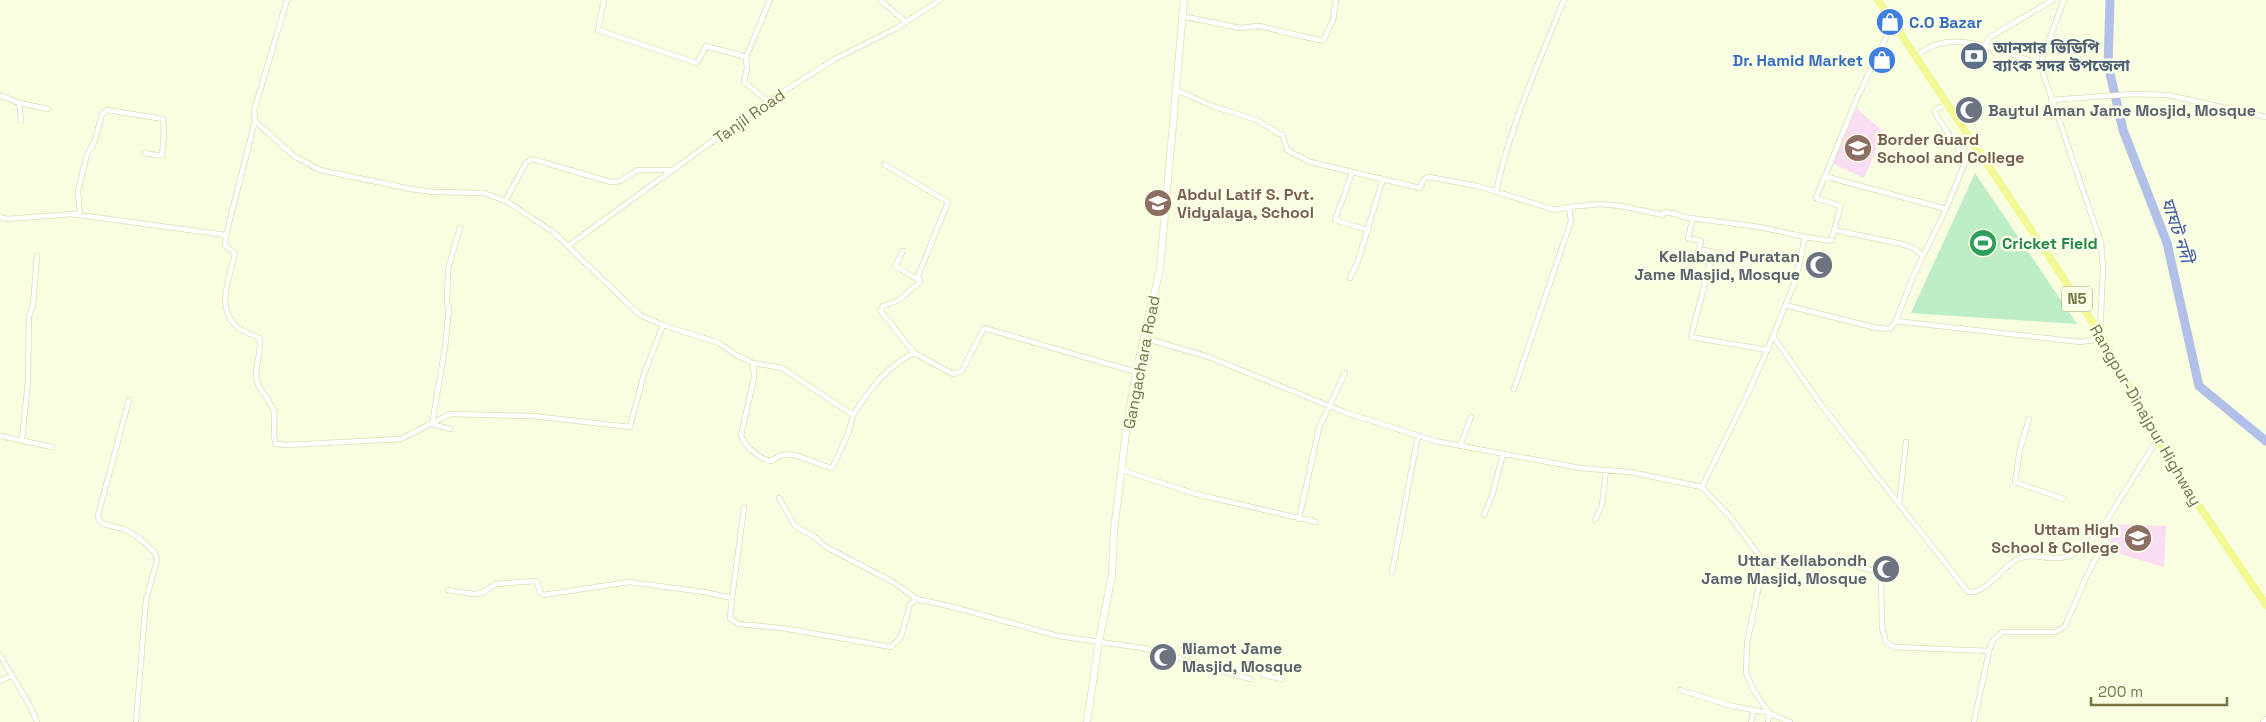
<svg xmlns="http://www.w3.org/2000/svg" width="2266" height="722" font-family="'Space Grotesk','Noto Sans Bengali',sans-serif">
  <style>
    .education { fill: #fadcf3 }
    .green { fill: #bcedc6 }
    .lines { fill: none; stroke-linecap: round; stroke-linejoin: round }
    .river { stroke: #b2c0e9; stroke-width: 9 }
    .minor-casing { stroke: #dcdeb5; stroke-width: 6 }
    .secondary-casing { stroke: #e7ebb9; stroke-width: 8 }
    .trunk-casing { stroke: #fff; stroke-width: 9 }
    .minor { stroke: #fff; stroke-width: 4.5 }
    .secondary { stroke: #fff; stroke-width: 6 }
    .trunk { stroke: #f3f892; stroke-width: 8 }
    .labels { text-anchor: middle; stroke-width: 5; stroke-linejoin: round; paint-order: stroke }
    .shield { fill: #faffe7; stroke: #9e9e75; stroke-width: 1 }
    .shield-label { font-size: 15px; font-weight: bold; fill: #777544 }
    .shop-label { font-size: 16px; font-weight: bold; fill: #366cbe; stroke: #faffe7; text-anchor: start }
    .service-label { font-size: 16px; font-weight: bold; fill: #4e5e75; stroke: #faffe7; text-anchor: start }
    .worship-label { font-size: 16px; font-weight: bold; fill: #5b616d; stroke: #faffe7; text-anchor: start }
    .street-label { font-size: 16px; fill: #777544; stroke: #faffe7 }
    .education-label { font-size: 16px; font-weight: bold; fill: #785e54; stroke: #faffe7; text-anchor: start }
    .leisure-label { font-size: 16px; font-weight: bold; fill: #27864d; stroke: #faffe7; text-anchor: start }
    .water-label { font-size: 18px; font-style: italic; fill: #435aa3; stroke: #faffe7 }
  </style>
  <rect width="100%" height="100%" fill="#f8fedf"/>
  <path class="education" d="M1856,108L1884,132L1864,178L1831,163Z
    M2113,524L2166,526L2164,567L2109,551Z"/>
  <path class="green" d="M1975,173L2077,324L1911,313Z"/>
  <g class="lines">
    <path class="river" d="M2110,0L2108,65L2123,130L2167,243L2199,386L2266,441"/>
    <defs>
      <path id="minor" d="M287,0L254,111L255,121L294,156L320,170L411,189L433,192L484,193L508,202L553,232L640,315L663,325L719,343L736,355L753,363L782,368L853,415C869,390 886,367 914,353L953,374L962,371L984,328L1136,372
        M604,0L598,30L697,63L706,46L746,57
        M880,0L906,22
        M1181,16L1240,28L1259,26L1323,41L1333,20L1336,0
        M1893,23L1858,96L1816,198L1841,206L1831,241L1805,237L1796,279L1773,336L1750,389L1702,487L1732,519L1764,562C1786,572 1804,558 1825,559C1842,560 1861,568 1877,572L1881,575L1882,627L1886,642L1894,647L1989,651L1993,640L2003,632H2056L2065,626L2088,573L2111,530L2104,525L2158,438
        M1984,47L1990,37L2053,0
        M2040,64L2064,0
        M1174,89L1215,107L1257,120L1283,136L1287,150L1310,162L1420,188L1424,179L1429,177L1477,186L1556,210L1569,207L1601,204L1621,206L1663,215L1664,212L1676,214L1683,217L1760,227L1805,237
        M0,95L19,103L48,109
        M2051,100L2134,94L2168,95L2266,117
        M768,101L744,82L747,68L746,57L770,0
        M19,103L21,121
        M884,164L948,202L918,276L920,282L899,300L883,306L880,310L914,353
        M1352,173L1335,220L1368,230
        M1824,176L1946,209L1966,160L1936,115L1935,110L1947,104
        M1496,192C1510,126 1539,62 1564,0
        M505,201L526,163L532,159L611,182L620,181L638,170H671
        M80,215L78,191L87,154L94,143L102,114L107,110L163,119L164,132L162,156L144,153
        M0,217L7,219L72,214L226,235L225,245L235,254C230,276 216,306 235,325C240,331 252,334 259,338C263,353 253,368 257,381C260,391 269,399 273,409C277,420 271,433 276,444L287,445L401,439L450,414L533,416L630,427L644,374L663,325
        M1693,218L1688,238L1701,241L1699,249L1713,252L1691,337L1767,350
        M1834,230L1902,244L1915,249L1923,256
        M226,235L255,121
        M568,246L765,103L835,59L895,29L940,0
        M903,251L895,266L919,280
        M1350,278L1358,261L1383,179
        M1785,305L1877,328L1890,329L1896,321L1912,279L1946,209
        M1896,321L2080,342L2095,340L2100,334L2103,269L2101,243L2040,64C2003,53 1949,24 1916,57
        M1773,336L1822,406L1968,592C1987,594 2001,567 2018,559C2032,553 2045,559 2059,558C2079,557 2093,539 2104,525
        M1144,338L1209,357L1344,412L1435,441L1580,468L1630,472L1702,487
        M753,363L754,378L741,435C745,447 760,460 772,461C788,444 814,465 832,468L848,434L853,415
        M1514,389L1571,221L1569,207
        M129,400L98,515L99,520L104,524L126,530L138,537L155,553L157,560L146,600L136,722
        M2029,419L2020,449L2015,482L2064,499
        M450,429L432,424L445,348L449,308L447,303L448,269L460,228
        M0,436L52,447
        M22,440L28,380L29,316L33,306L37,256
        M1460,446L1471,417
        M1122,470L1196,494L1316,522
        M779,498L795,526L816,538L826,547L893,582L917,599
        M1899,505L1906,442
        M1484,515L1492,496L1503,454
        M1299,519L1319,428L1345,373
        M1595,520L1602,505L1606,470
        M1764,562L1747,643L1746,673L1754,691L1769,713L1790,722
        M1392,572L1418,436
        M448,590L473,594L482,593L496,584L535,581L537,582L540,592L543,595L629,582L704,592L732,598L730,618L738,624L782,628L891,647L901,637L910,604L917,599L953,607L1058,636L1143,648L1250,679
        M732,598L744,508
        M0,655C12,677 29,700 37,722
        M1263,675L1282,679
        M0,681L11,676
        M1680,690L1732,706L1769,713L1768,722
        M1751,722L1754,710
        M1974,722L1989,651
        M2263,722L2266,719"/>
      <path id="secondary" d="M1087,722L1099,641L1112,575L1114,531L1126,432L1136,372L1160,269L1184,0"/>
      <path id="trunk" d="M1878,0L2099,332L2178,475L2266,605"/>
    </defs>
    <use href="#minor" class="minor-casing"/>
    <use href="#secondary" class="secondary-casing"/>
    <use href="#trunk" class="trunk-casing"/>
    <use href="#minor" class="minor"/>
    <use href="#secondary" class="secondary"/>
    <use href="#trunk" class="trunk"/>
  </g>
  <defs>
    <symbol id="shop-disc" viewBox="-11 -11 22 22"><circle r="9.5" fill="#3f7fe0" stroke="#faffe7"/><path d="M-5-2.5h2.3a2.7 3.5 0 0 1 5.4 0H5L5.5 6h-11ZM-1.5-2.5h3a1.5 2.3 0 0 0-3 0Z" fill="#fff"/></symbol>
    <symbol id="bank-disc" viewBox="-11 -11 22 22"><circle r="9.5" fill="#5c6f8a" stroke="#faffe7"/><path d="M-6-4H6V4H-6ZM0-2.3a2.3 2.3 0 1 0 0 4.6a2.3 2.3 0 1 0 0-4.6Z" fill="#fff"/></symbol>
    <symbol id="mosque-disc" viewBox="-11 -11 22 22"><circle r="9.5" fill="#6b7280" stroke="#faffe7"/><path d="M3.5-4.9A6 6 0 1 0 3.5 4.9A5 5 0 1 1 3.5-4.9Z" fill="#fff"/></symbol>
    <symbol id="university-disc" viewBox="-11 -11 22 22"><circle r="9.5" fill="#8d6e63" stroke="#faffe7"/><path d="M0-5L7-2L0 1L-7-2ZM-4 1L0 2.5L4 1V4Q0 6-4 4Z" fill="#fff"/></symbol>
    <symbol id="school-disc" viewBox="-11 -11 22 22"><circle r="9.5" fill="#8d6e63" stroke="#faffe7"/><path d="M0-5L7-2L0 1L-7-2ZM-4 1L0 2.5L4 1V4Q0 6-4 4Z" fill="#fff"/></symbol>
    <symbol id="stadium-disc" viewBox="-11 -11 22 22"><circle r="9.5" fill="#2e9e5b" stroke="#faffe7"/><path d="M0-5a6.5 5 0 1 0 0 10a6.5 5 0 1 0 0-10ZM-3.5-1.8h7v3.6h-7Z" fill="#fff"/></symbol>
  </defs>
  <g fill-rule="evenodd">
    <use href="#shop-disc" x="1874" y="6" width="32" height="32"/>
    <use href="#bank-disc" x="1958" y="40" width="32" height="32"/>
    <use href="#shop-disc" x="1866" y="44" width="32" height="32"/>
    <use href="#mosque-disc" x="1953" y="94" width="32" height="32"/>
    <use href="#university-disc" x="1842" y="132" width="32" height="32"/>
    <use href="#school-disc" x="1142" y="187" width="32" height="32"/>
    <use href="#stadium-disc" x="1967" y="227" width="32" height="32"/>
    <use href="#mosque-disc" x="1803" y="249" width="32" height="32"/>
    <use href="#university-disc" x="2122" y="522" width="32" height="32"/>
    <use href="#mosque-disc" x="1870" y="553" width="32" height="32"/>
    <use href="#mosque-disc" x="1147" y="641" width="32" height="32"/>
  </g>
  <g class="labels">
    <rect class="shield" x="2062" y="286.5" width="30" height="25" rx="4"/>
    <g class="shield-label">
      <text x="2077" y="304">N5</text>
    </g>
    <g class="shop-label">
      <text x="1909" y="28">C.O Bazar</text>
      <text x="1863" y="66" text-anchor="end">Dr. Hamid Market</text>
    </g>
    <g class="service-label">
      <text x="1993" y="53">আনসার ভিডিপি<tspan x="1993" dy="18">ব্যাংক সদর উপজেলা</tspan></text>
    </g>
    <g class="worship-label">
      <text x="1988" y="116">Baytul Aman Jame Mosjid, Mosque</text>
      <text x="1800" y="262" text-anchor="end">Kellaband Puratan<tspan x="1800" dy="18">Jame Masjid, Mosque</tspan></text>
      <text x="1867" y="566" text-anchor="end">Uttar Kellabondh<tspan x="1867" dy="18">Jame Masjid, Mosque</tspan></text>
      <text x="1182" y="654">Niamot Jame<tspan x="1182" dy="18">Masjid, Mosque</tspan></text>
    </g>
    <g class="street-label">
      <text transform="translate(749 116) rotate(-35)" y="6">Tanjil Road</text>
      <text transform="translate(1141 362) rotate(-79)" y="6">Gangachara Road</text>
      <text transform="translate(2146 415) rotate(60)" y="6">Rangpur-Dinajpur Highway</text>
    </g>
    <g class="education-label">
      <text x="1877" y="145">Border Guard<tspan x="1877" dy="18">School and College</tspan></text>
      <text x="1177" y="200">Abdul Latif S. Pvt.<tspan x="1177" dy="18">Vidyalaya, School</tspan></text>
      <text x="2119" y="535" text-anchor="end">Uttam High<tspan x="2119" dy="18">School &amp; College</tspan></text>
    </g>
    <g class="leisure-label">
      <text x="2002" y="249">Cricket Field</text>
    </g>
    <g class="water-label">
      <text transform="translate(2177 230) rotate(72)" y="6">ঘাঘট নদী</text>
    </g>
  </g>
  <path d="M2091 697v8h136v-8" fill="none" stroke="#777544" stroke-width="2.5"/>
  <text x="2098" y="697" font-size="15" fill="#777544" stroke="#faffe7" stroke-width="4" paint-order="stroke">200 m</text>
</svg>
